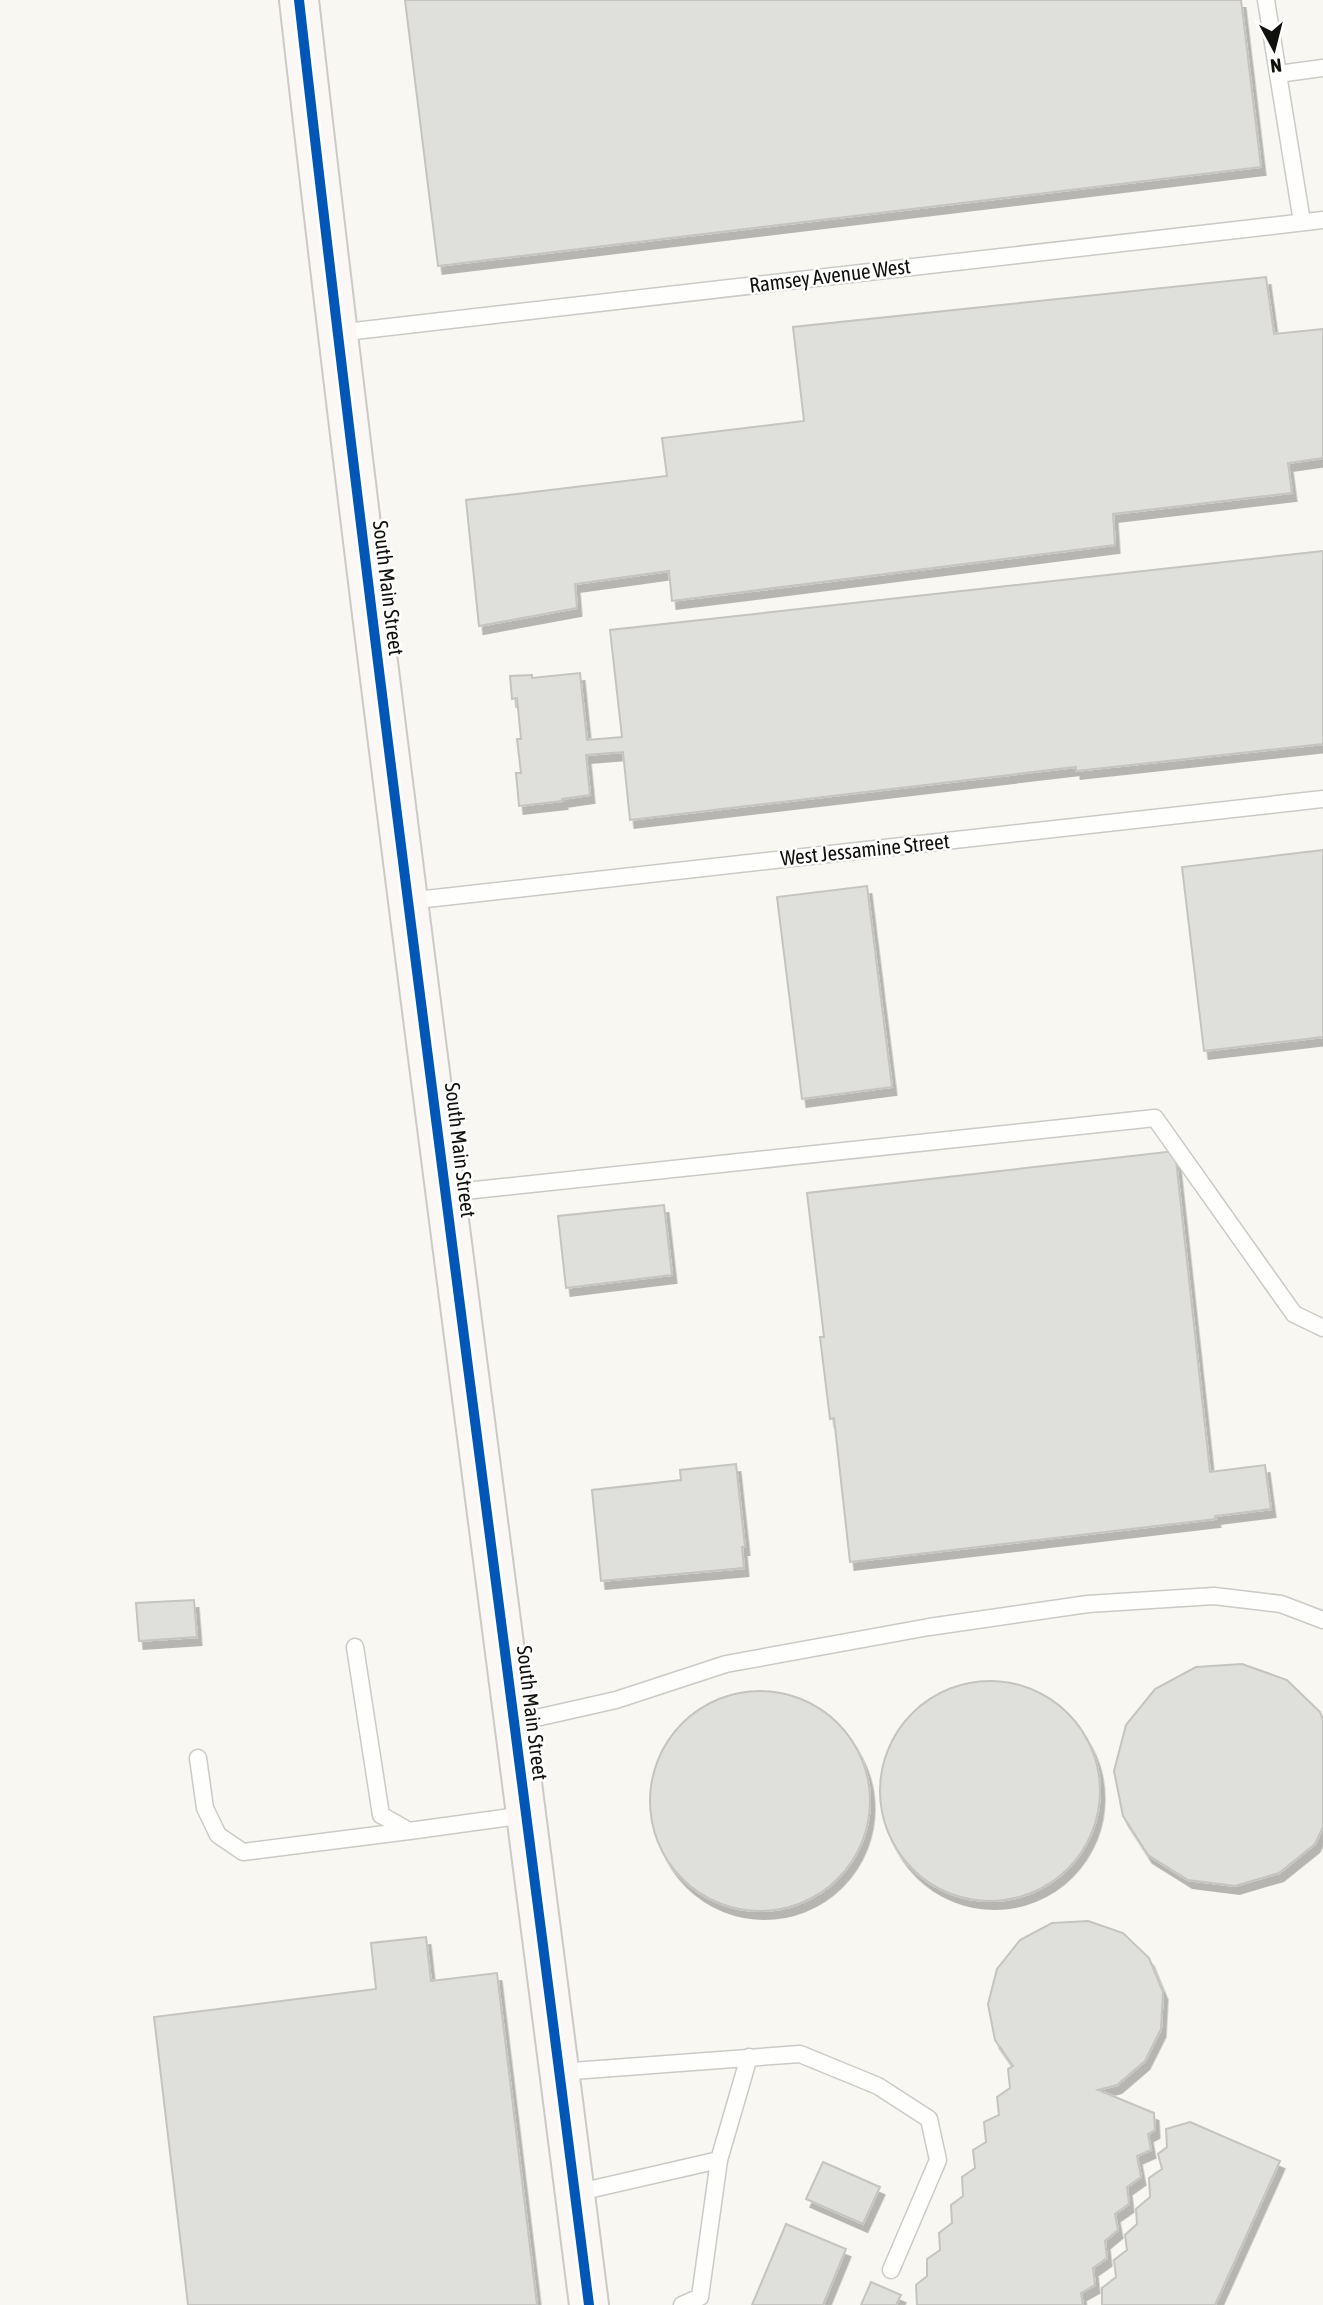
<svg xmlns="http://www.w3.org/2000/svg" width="1323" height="2305" font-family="'Asap Condensed',sans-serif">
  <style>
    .building { fill: #dfdfdb; stroke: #c5c4c0; stroke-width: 2; filter: url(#shadow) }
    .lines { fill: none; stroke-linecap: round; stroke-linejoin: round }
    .lane-casing { stroke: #cbcac7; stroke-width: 19 }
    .secondary-casing { stroke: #cbcac7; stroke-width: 42 }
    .lane { stroke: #fefefd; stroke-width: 16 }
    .secondary { stroke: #fbf7f5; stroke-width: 38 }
    .cycleway-casing { stroke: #fff; stroke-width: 15 }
    .cycleway { stroke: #0057b8; stroke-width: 10 }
    .labels { text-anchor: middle; stroke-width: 5; stroke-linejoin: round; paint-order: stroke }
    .street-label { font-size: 21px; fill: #10100c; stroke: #fff }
  </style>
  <defs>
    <filter id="shadow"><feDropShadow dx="4.5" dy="8" stdDeviation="0" flood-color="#0004"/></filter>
  </defs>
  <rect width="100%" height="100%" fill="#f8f7f2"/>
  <path class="building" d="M405,0H1241L1261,167L438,266Z
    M1266,277L1274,334L1323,329V458L1288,463L1292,493L1113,514L1115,545L672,601L669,571L575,584L577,608L479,626L466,500L667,476L662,438L804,421L793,327Z
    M1323,551V744L1076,771V767L630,820L623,752L586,755L590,795L562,799L563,801L519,806L516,773H521L517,739H521L517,698L512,699L510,676L532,675V678L580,673L587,740L622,737L610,630Z
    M1323,850V1037L1204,1051L1182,867Z
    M867,886L892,1087L802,1099L777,897Z
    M1175,1151L1210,1472L1265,1465L1271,1509L1215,1516L1216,1519L850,1562L834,1418L830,1419L820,1337H824L807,1193Z
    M664,1205L672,1275L566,1288L558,1216Z
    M736,1464L745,1547H742L744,1568L601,1581L592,1490L681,1480L680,1470Z
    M194,1600L197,1637L139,1641L136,1603Z
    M1242,1664L1287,1680L1320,1712L1323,1720V1827L1315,1844L1279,1873L1235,1886L1188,1880L1148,1855L1123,1816L1114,1771L1126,1725L1155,1689L1196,1667Z
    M880 1791a110 110 0 1 1 220 0a110 110 0 1 1-220 0Z
    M650 1801a110 110 0 1 1 220 0a110 110 0 1 1-220 0Z
    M1088,1921L1123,1933L1149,1958L1163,1992L1161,2029L1145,2061L1117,2085L1098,2090L1154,2113L1155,2130L1148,2134L1151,2150L1137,2156L1141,2177L1127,2187L1129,2204L1115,2214L1118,2230L1105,2241L1107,2258L1093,2268L1095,2285L1081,2293L1083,2305H917L916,2285L927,2276V2259L940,2250L939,2233L952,2223L951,2205L963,2196L962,2177L975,2168L973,2150L986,2142L984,2122L999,2115L997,2097L1010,2088L1008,2069L1013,2066L995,2040L988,2004L997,1969L1020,1940L1052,1923Z
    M426,1937L431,1981L497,1973L537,2305H188L154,2017L376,1989L371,1943Z
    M1190,2122L1280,2161L1215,2305H1102V2288L1116,2277L1114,2260L1127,2250L1125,2235L1137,2224L1136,2209L1150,2197L1149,2178L1162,2169L1158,2154L1167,2147L1166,2129Z
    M823,2162L880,2187L863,2224L806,2199Z
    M786,2224L846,2249L823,2305H752Z
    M871,2282L901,2295L896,2305H861Z"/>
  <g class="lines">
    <defs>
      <path id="lane" d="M1266,0L1302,222
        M1278,74L1323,68
        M337,333L1323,220
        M408,901L1323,799
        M446,1193L1155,1118L1294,1314L1323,1328
        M355,1647L381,1815L409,1831L526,1815
        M514,1723L616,1700L726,1664L929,1627L1088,1604L1214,1596L1281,1604L1323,1620
        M198,1758L205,1808L218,1835L243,1852L409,1831
        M559,2072L800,2054L878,2086L929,2119L938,2160L891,2270
        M575,2193L719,2160
        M682,2305L700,2297L719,2160L749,2057"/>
      <path id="secondary" d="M299,0C386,769 492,1537 589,2305"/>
    </defs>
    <use href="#lane" class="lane-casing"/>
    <use href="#secondary" class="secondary-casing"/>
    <use href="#lane" class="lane"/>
    <use href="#secondary" class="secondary"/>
    <defs>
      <path id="cycleway" d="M299,0C386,769 492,1537 589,2305"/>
    </defs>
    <use href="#cycleway" class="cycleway-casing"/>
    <use href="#cycleway" class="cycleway"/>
  </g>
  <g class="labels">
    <g class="street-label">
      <text transform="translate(830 276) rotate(-7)" y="7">Ramsey Avenue West</text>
      <text transform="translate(388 588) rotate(83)" y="7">South Main Street</text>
      <text transform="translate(865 850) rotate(-6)" y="7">West Jessamine Street</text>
      <text transform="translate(460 1150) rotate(83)" y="7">South Main Street</text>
      <text transform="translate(532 1713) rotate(83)" y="7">South Main Street</text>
    </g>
  </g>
  <g transform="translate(1274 49) rotate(173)" stroke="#ffffff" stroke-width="5" paint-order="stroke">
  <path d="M0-5L12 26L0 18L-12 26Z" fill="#10100c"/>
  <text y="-10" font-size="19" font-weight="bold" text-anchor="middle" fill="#10100c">N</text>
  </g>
</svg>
